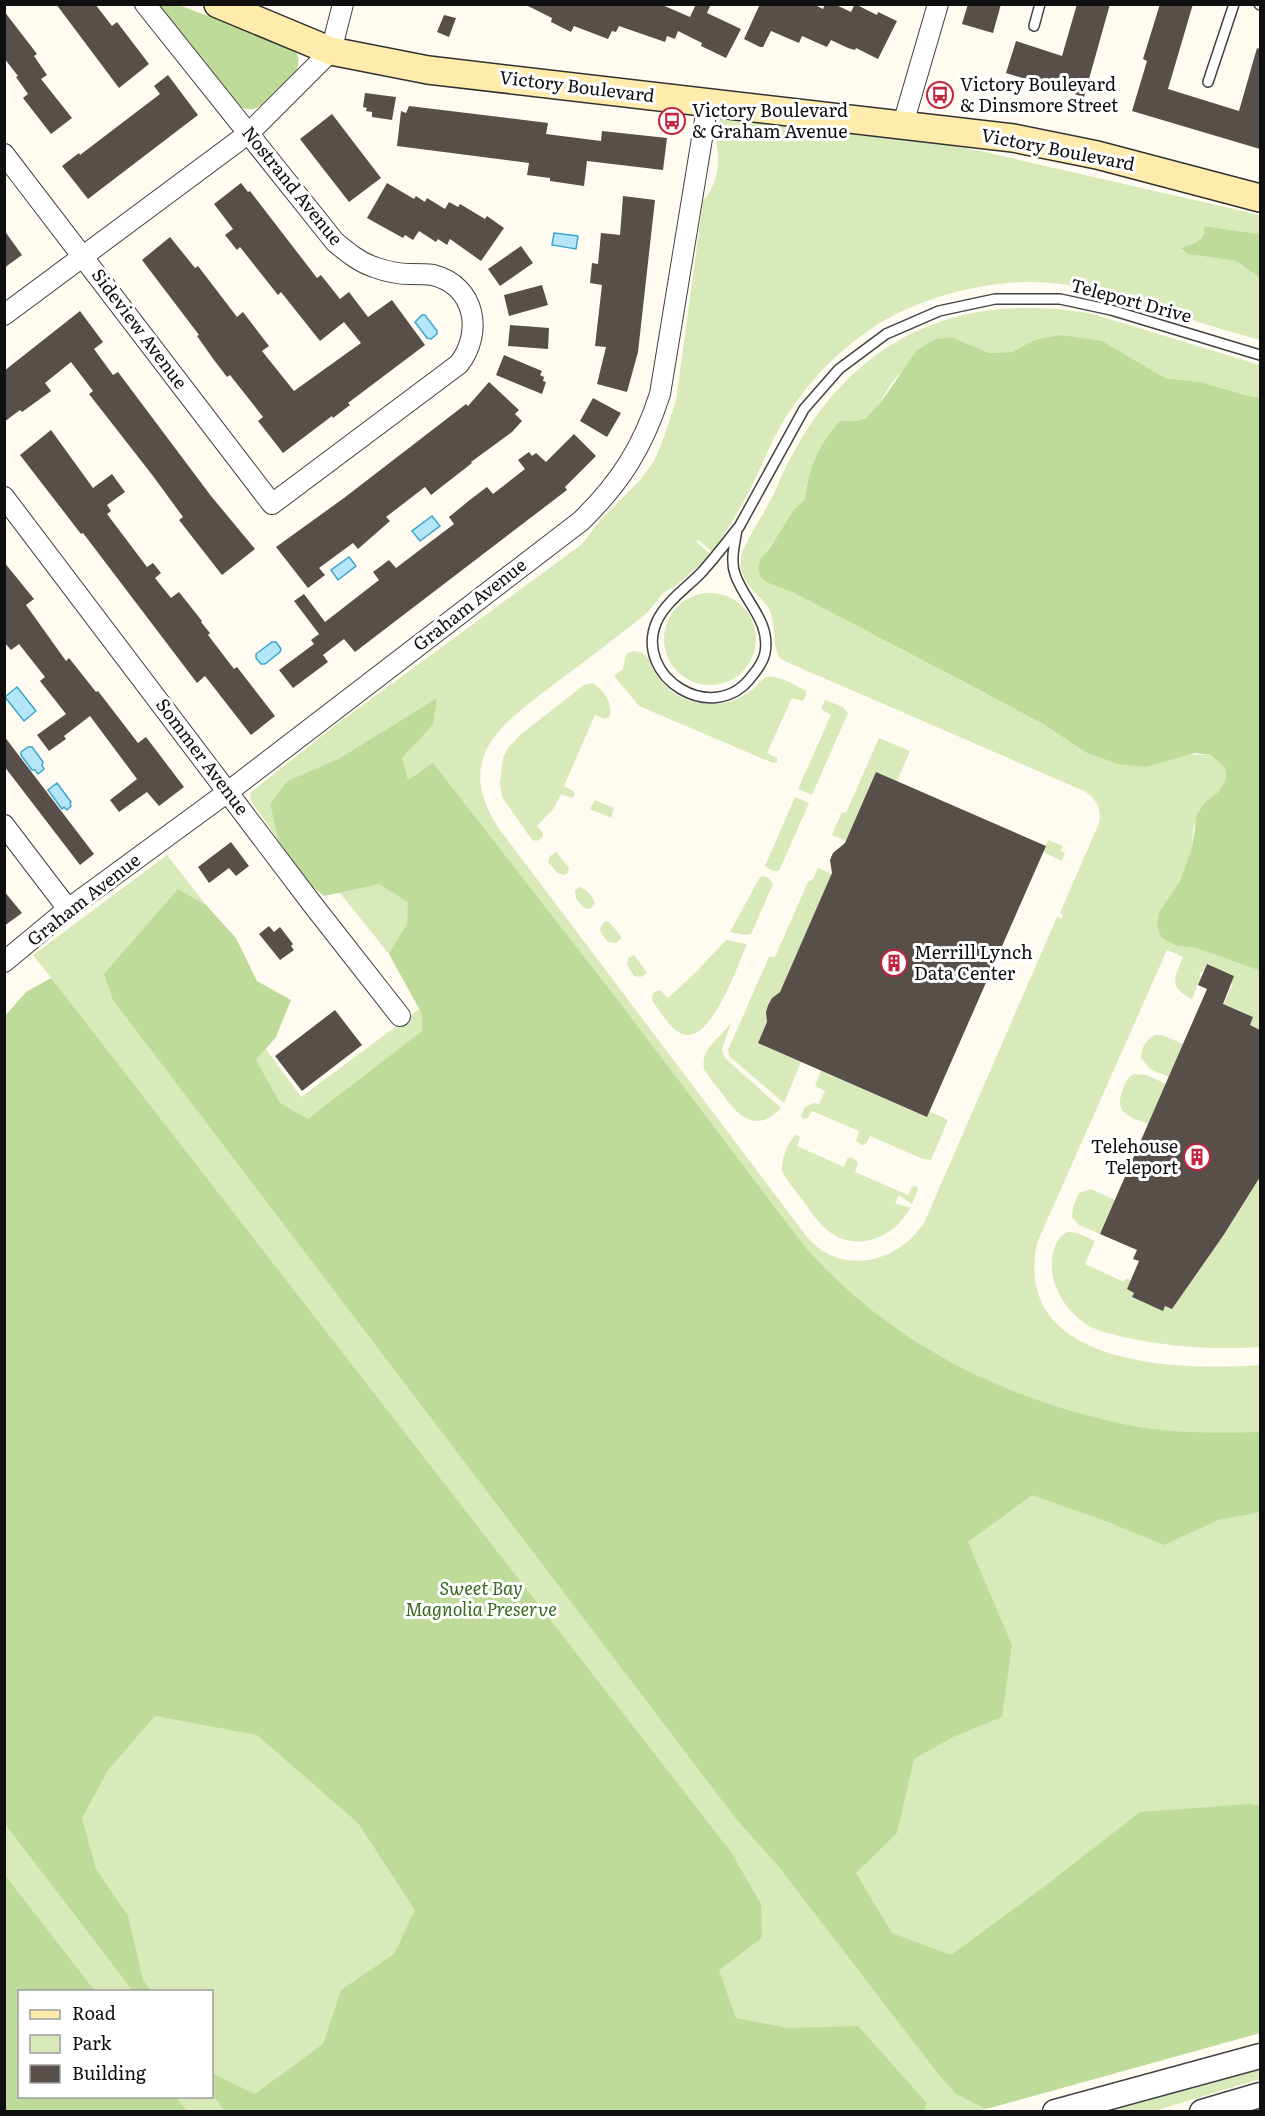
<svg xmlns="http://www.w3.org/2000/svg" width="1265" height="2116" font-family="Literata,serif">
  <style>
    .green { fill: #d9eaba; fill-rule: evenodd }
    .forest { fill: #bfdb99 }
    .water { fill: #b5e6f7; stroke: #3ba6cf; stroke-width: 1.5 }
    .building { fill: #584f4b }
    .lines { fill: none; stroke-linecap: round; stroke-linejoin: round }
    .service-casing { stroke: #424242; stroke-width: 12 }
    .minor-casing { stroke: #424242; stroke-width: 22 }
    .tertiary-casing { stroke: #424242; stroke-width: 27 }
    .secondary-casing { stroke: #313131; stroke-width: 30 }
    .service { stroke: #fff; stroke-width: 9 }
    .minor { stroke: #fff; stroke-width: 20 }
    .tertiary { stroke: #fff; stroke-width: 24 }
    .secondary { stroke: #ffecac; stroke-width: 27 }
    .labels { text-anchor: middle; stroke-width: 6; stroke-linejoin: round; paint-order: stroke }
    .poi-label { font-size: 18px; fill: #0f0f0f; stroke: #fff; text-anchor: start }
    .street-label { font-size: 18px; fill: #0f0f0f; stroke: #fff }
    .park-label { font-size: 18px; font-style: italic; fill: #36691e; stroke: #fff }
  </style>
  <rect width="100%" height="100%" fill="#fffbf1"/>
  <path class="green" d="M726,115L914,139L976,150L1260,215V234L1204,226C1205,241 1193,242 1181,249L1187,254L1236,261L1260,278V340C1234,333 1208,325 1182,317C1144,306 1107,293 1068,285C1007,274 922,294 871,329C841,349 815,375 794,405C775,431 764,461 750,490C739,511 726,532 712,552L698,540L696,541L710,554L702,563L678,584L663,593L649,611L641,618C613,640 585,661 557,682C502,724 451,757 500,830L807,1237C815,1245 822,1252 833,1256C868,1270 906,1252 925,1221L1057,917L1061,919L1063,915L1060,913L1099,823C1102,809 1096,798 1084,791L782,660C771,651 777,624 769,609C762,597 749,590 744,577C740,569 739,560 743,551C751,531 768,508 777,487C836,349 945,287 1093,314L1260,365V398L1245,395L1201,382L1165,378L1034,340L1012,352L989,353L952,337C935,349 917,360 902,372C876,394 886,423 840,421L807,483L805,499C787,516 778,539 761,557L768,583L794,593L1043,724L1085,752L1212,755L1225,768L1226,779L1218,792L1205,802L1193,829L1192,847L1180,882L1159,912L1177,946L1196,948L1260,971V1030L1250,1025L1253,1017L1233,1008L1220,1012L1233,984H1230L1233,975L1206,964L1203,972H1201L1199,976L1201,977L1192,999C1168,987 1174,978 1183,957L1167,950L1037,1243C1011,1367 1178,1371 1260,1365V2033L979,2111L5,2112L4,1027L56,984L33,955L167,855L206,905L178,889L205,965L301,1097L425,1005L389,954L307,852L433,725L436,699L340,758L287,781L270,804L278,840L251,801L250,793L333,727L582,544L602,518L641,479L654,461L664,437L676,401L703,201C714,189 719,171 718,154C717,144 713,134 715,124ZM20,1992H212V2096H20Z
    M664 639a46 46 0 1 1 92 0a46 46 0 1 1-92 0Z
    M633,651C637,651 642,652 645,655C650,659 651,666 654,671C662,684 674,696 688,700C711,708 735,704 753,689C758,685 761,679 767,677C778,675 796,685 806,691V695L803,701L792,698L767,753L777,758V762L773,763L639,706L614,676L623,669L626,654Z
    M592,683C604,689 612,702 610,716L605,719L595,715L564,786L573,791L575,795L572,798L561,794L554,808L537,826L543,833V837L537,841L532,840L502,797L500,783L503,758L508,748L520,735L584,685Z
    M825,700L843,707L848,713L812,795L798,789L831,715L821,709Z
    M879,738L910,751L897,781L876,772L846,841L832,835L842,812L846,813Z
    M795,797L809,803L779,871H773L765,866Z
    M595,800L614,808L611,818L590,809Z
    M1048,840L1063,846L1061,851L1065,853L1062,861L1043,852Z
    M556,852L569,868L568,873L564,875L557,873L548,862L550,856Z
    M818,868L832,874L780,992C762,1003 769,1008 767,1023C766,1029 761,1037 758,1042L801,1062L784,1103L730,1057L728,1050L769,957H775L808,882L813,879Z
    M763,876L769,878L773,884L751,934L745,935L730,932L760,877Z
    M579,887C586,888 594,898 595,904L590,909L584,908L576,899L575,891Z
    M605,921L609,922L621,936V939L616,943L608,942L601,933L600,928Z
    M726,940L747,944C738,964 710,1049 680,1033C669,1027 660,1011 653,1002L652,997L654,992L660,990L668,998L695,973Z
    M634,955L646,971L647,973L641,977L634,976L627,965L628,958Z
    M731,1023L722,1049L725,1058L781,1108C755,1135 737,1115 721,1092C715,1085 709,1077 704,1069C700,1049 720,1038 731,1023Z
    M1155,1035H1162L1183,1044L1169,1077L1150,1069L1141,1058C1141,1048 1146,1039 1155,1035Z
    M821,1071L927,1117L929,1111L948,1120L931,1160L923,1159L870,1136L866,1144L862,1145L856,1141L859,1131L812,1111L808,1118L803,1119L801,1116L805,1107L814,1103L819,1104L825,1091L815,1086Z
    M1134,1074L1147,1075L1166,1084L1148,1124C1129,1116 1113,1114 1123,1089C1126,1082 1127,1077 1134,1074Z
    M796,1134L800,1137L797,1146L844,1167L847,1159L851,1157L858,1162L855,1172L908,1195L912,1187L917,1186L918,1189L912,1204L899,1195L895,1203L910,1208C895,1237 859,1252 831,1233C818,1224 810,1210 801,1198C794,1189 787,1181 782,1171C781,1159 788,1142 796,1134Z
    M1260,1177V1347C1214,1350 1169,1347 1124,1337C1112,1334 1100,1332 1089,1326C1062,1310 1043,1274 1056,1244C1059,1238 1063,1233 1069,1232C1078,1231 1088,1238 1095,1241L1085,1264L1124,1282L1126,1278L1131,1281L1127,1289L1134,1293L1132,1297L1162,1310L1165,1306L1172,1309L1223,1236Z
    M1091,1189L1115,1200L1100,1234L1079,1225L1072,1217L1073,1207L1079,1193Z
    M1260,2065V2079L1154,2111L1089,2112Z"/>
  <path class="forest" d="M156,5H179L291,47C316,66 272,104 253,109C248,110 244,108 239,107Z
    M1204,226L1260,234V278L1236,261L1187,254L1181,248C1193,243 1206,241 1204,226Z
    M1060,335L1102,341L1165,378L1201,382L1245,395L1260,398V971L1196,948L1177,946L1162,938L1157,927L1159,912L1180,881L1192,847L1197,814L1205,802L1218,792L1226,779L1225,768L1211,755L1195,753L1145,767L1118,764L1085,752L1043,724L981,691L794,593L768,583L760,576L758,568L761,557L769,549L793,511L805,499C809,466 819,445 840,421H853L866,418L881,402L917,350L936,339L952,337L989,353L1012,352L1034,340Z
    M437,698L433,725L402,758L408,780L433,763L620,1003L805,1247C891,1344 1006,1401 1133,1426C1175,1434 1218,1433 1260,1432V1512L1218,1520L1164,1545L1108,1522L1032,1495L968,1542L1012,1645L1002,1717L953,1737L914,1759L897,1833L856,1873L892,1933L951,1955L1041,1889L1140,1812L1250,1804L1260,1806V2033L986,2109L956,2094L939,2075L779,1867L737,1820L113,1000L104,974L178,889L206,905L236,938L257,981L291,1000L276,1037L256,1060L280,1103L308,1119L422,1031V1014L389,954L407,924L408,902L379,884L324,896L307,882L278,840L270,804L287,781L340,758Z
    M51,978L731,1852L761,1904L762,1938L719,1970L736,2018L788,2028L858,2026L927,2103L924,2111H225L212,2094V2073L255,2094L323,2044L341,1990L394,1954L415,1910L358,1823L257,1735L155,1716L108,1770L82,1818L96,1869L128,1916L143,1980L151,1991H133L5,1824V1016L26,992Z
    M4,1874L95,1991L20,1992V2096L176,2097L187,2111H5Z"/>
  <path class="water" d="M554,233L578,236L576,249L552,245Z
    M422,315H425L437,331V334L431,339L427,338L415,322Z
    M432,516L440,526L420,541L412,531Z
    M349,557L356,566L338,580L331,570Z
    M272,642H276L281,649L280,652L265,664H261L256,658V654Z
    M17,687L36,711L24,721L5,697Z
    M28,747H32L43,762L42,765L44,769L38,774L35,770H32L21,755V752Z
    M57,783L71,802L70,803L71,806L67,810L64,807L62,809L48,790Z"/>
  <path class="building" d="M56,4H95L112,26L117,22L149,64L119,88Z
    M524,4H660L690,17L696,4H711L707,13L741,29L726,58L701,46L702,43L678,31L675,39L667,36L665,42L619,26L616,32L612,31L608,39L574,26L571,32L551,22L552,18Z
    M760,4H813L823,9L825,4H834L851,12L855,4L877,15L878,12L897,21L878,59L856,48L855,50L848,48L831,40L827,47L802,36L799,43L771,31L763,47H760L744,39Z
    M968,4H1001L993,33L962,24Z
    M1077,4H1110L1084,97L1006,73L1016,41L1062,56Z
    M1160,4H1193L1168,89L1239,111L1257,48L1260,49V149L1132,111L1147,61L1143,59Z
    M4,11L37,54L34,56L47,75L41,79L72,118L51,134L23,98L28,94L16,77L18,76L4,58Z
    M444,15L456,18L449,37L437,32Z
    M168,75L198,115L88,199L62,166L79,153L80,155L160,94L154,86Z
    M365,93L396,97L392,120L372,117V112L366,111L367,108L363,107Z
    M409,106L548,123L546,134L601,141L602,131L667,138L663,170L587,161L584,186L550,181V178L527,175L529,163L397,146L401,111L406,113Z
    M332,114L381,178L349,202L300,139Z
    M241,183L248,192L250,191L317,278L321,275L340,299L349,292L368,317L392,300L425,345L348,403L350,405L333,418L332,416L283,453L258,421L263,417L230,375L227,377L214,360L197,336L199,335L142,260L170,237L195,268L198,266L237,317L243,312L269,346L262,351L294,391L361,343L344,322L320,341L281,292L278,295L240,247L237,250L225,235L233,229L214,204Z
    M387,183L414,199L416,196L425,202L427,198L445,209L449,202L458,207L460,204L485,219L487,216L504,228L481,261L450,239L447,245L438,239L436,242L419,231L413,240L405,235L403,238L367,218Z
    M623,196L655,200L638,352L627,392L597,384L606,347L595,346L602,285L590,283L592,263L598,264L601,233L620,235Z
    M4,230L22,255L4,268Z
    M521,246L533,263L500,286L488,269Z
    M542,285L548,305L509,316L504,295Z
    M80,311L103,342L94,349L113,375L118,372L211,496L255,549L222,575L179,520L183,517L153,476L89,394L93,391L71,362L45,383L51,391L22,412L20,410L4,422V371Z
    M510,325L549,328L548,349L508,346Z
    M504,355L542,371L540,375L544,377L543,381L546,382L542,394L496,375Z
    M489,382L519,410L515,414L522,421L512,432L471,462L472,463L431,495L425,487L386,517L390,521L358,549L353,543L319,568L325,575L308,588L276,547L344,498L466,404L468,406Z
    M593,398L621,413L607,437L580,421Z
    M51,430L93,488L112,474L125,492L107,505L111,511L107,514L147,567L153,563L161,573L155,578L171,598L179,592L202,621L201,622L210,633L208,635L234,669L237,667L275,716L251,735L205,676L197,683L83,533L81,534L20,455Z
    M574,434L596,456L565,487L567,490L355,652L344,639L323,655L328,662L293,688L279,670L314,644L311,640L319,634L294,601L304,594L325,622L379,580L373,572L389,560L396,568L454,524L449,517L471,499L487,487L493,494L525,469L518,460L529,452L532,456L536,453L546,462Z
    M4,562L34,599L26,605L66,661L69,658L96,692L98,691L138,743L146,737L184,787L159,806L147,792L119,812L110,800L137,779L90,716L64,736L66,739L49,751L37,735L66,714L40,681L45,677L19,644L11,650L4,642Z
    M4,736L94,854L80,865L4,766Z
    M876,772L1046,846L927,1117L758,1043L767,1022L766,1012L768,1005L772,998L780,992L832,873L830,860L833,853L845,843Z
    M231,842L249,866L236,876L229,868L209,883L198,867Z
    M4,891L22,913L4,926Z
    M269,926L274,932L280,927L293,944L291,946L294,950L280,960L259,934Z
    M1207,964L1234,976L1223,1004L1253,1017L1250,1025L1260,1030V1177L1223,1236L1172,1309L1165,1306L1163,1311L1132,1297L1134,1293L1127,1289L1139,1261L1133,1259L1137,1250L1100,1234L1207,989L1198,985Z
    M335,1010L362,1045L302,1091L275,1056Z"/>
  <g class="lines">
    <defs>
      <path id="service" d="M1259,4L1260,5
        M1034,26L1040,4
        M1208,82L1234,4
        M737,529C735,543 730,560 735,574C744,601 771,621 765,653C763,662 758,669 752,676C714,728 632,677 657,621C666,602 685,589 700,574C713,560 725,544 737,529L739,527L804,409L839,369L886,334L939,311L995,299H1060L1111,310L1260,355"/>
      <path id="minor" d="M903,124L938,4
        M4,154L272,504L459,364C483,333 476,286 433,275C426,274 418,274 410,274C398,274 385,271 374,267C359,262 347,252 335,242L145,4
        M4,315L249,133L331,51L343,4
        M4,497L313,905L400,1016
        M4,825L68,909
        M4,962L68,909L229,791L581,521C620,483 643,447 660,394L708,102"/>
      <path id="tertiary" d="M1055,2112L1260,2056
        M1202,2112L1260,2095"/>
      <path id="secondary" d="M218,4L331,51L428,70L1013,138L1097,155L1260,198"/>
    </defs>
    <use href="#service" class="service-casing"/>
    <use href="#minor" class="minor-casing"/>
    <use href="#tertiary" class="tertiary-casing"/>
    <use href="#secondary" class="secondary-casing"/>
    <use href="#service" class="service"/>
    <use href="#minor" class="minor"/>
    <use href="#tertiary" class="tertiary"/>
    <use href="#secondary" class="secondary"/>
  </g>
  <defs>
    <symbol id="bus-ring" viewBox="-11 -11 22 22"><circle r="9.5" fill="#fff" stroke="#c2243f" stroke-width="1.5"/><path d="M-5-6H5V4H4V6H2V4H-2V6H-4V4H-5ZM-3.5-4V0h7V-4ZM-3.5 1.2v1.5H-2V1.2ZM2 1.2v1.5H3.5V1.2Z" fill="#c2243f"/></symbol>
    <symbol id="building-ring" viewBox="-11 -11 22 22"><circle r="9.5" fill="#fff" stroke="#c2243f" stroke-width="1.5"/><path d="M-4-6H4V6H1V3H-1V6H-4ZM-2.5-4.3h1.7v1.8h-1.7ZM.8-4.3h1.7v1.8H.8ZM-2.5-1h1.7V.8h-1.7ZM.8-1h1.7V.8H.8Z" fill="#c2243f"/></symbol>
  </defs>
  <g fill-rule="evenodd">
    <use href="#bus-ring" x="925" y="80" width="30" height="30"/>
    <use href="#bus-ring" x="657" y="106" width="30" height="30"/>
    <use href="#building-ring" x="879" y="948" width="30" height="30"/>
    <use href="#building-ring" x="1182" y="1142" width="30" height="30"/>
  </g>
  <g class="labels">
    <g class="poi-label">
      <text x="960" y="91">Victory Boulevard<tspan x="960" dy="21">&amp; Dinsmore Street</tspan></text>
      <text x="692" y="117">Victory Boulevard<tspan x="692" dy="21">&amp; Graham Avenue</tspan></text>
      <text x="914" y="959">Merrill Lynch<tspan x="914" dy="21">Data Center</tspan></text>
      <text x="1178" y="1153" text-anchor="end">Telehouse<tspan x="1178" dy="21">Teleport</tspan></text>
    </g>
    <g class="street-label">
      <text transform="translate(577 87) rotate(7)" y="6">Victory Boulevard</text>
      <text transform="translate(1058 150) rotate(11)" y="6">Victory Boulevard</text>
      <text transform="translate(292 186) rotate(51)" y="6">Nostrand Avenue</text>
      <text transform="translate(1131 301) rotate(15)" y="6">Teleport Drive</text>
      <text transform="translate(139 329) rotate(53)" y="6">Sideview Avenue</text>
      <text transform="translate(470 605) rotate(-38)" y="6">Graham Avenue</text>
      <text transform="translate(202 757) rotate(53)" y="6">Sommer Avenue</text>
      <text transform="translate(84 900) rotate(-38)" y="6">Graham Avenue</text>
    </g>
    <g class="park-label">
      <text x="481" y="1595">Sweet Bay<tspan x="481" dy="21">Magnolia Preserve</tspan></text>
    </g>
  </g>
  <rect width="1265" height="2116" fill="none" stroke="#0f0f0f" stroke-width="12"/>
  <rect x="18" y="1990" width="195" height="108" fill="#ffffff" stroke="#9f9f9f" stroke-width="1.5"/>
  <rect x="30" y="2010" width="30" height="9" fill="#ffecac" stroke="#9f9f9f" stroke-width="1.5"/>
  <text x="72" y="2020" font-size="18" fill="#0f0f0f">Road</text>
  <rect x="30" y="2035" width="30" height="18" fill="#d9eaba" stroke="#9f9f9f" stroke-width="1.5"/>
  <text x="72" y="2050" font-size="18" fill="#0f0f0f">Park</text>
  <rect x="30" y="2065" width="30" height="18" fill="#584f4b" stroke="#9f9f9f" stroke-width="1.5"/>
  <text x="72" y="2080" font-size="18" fill="#0f0f0f">Building</text>
</svg>
